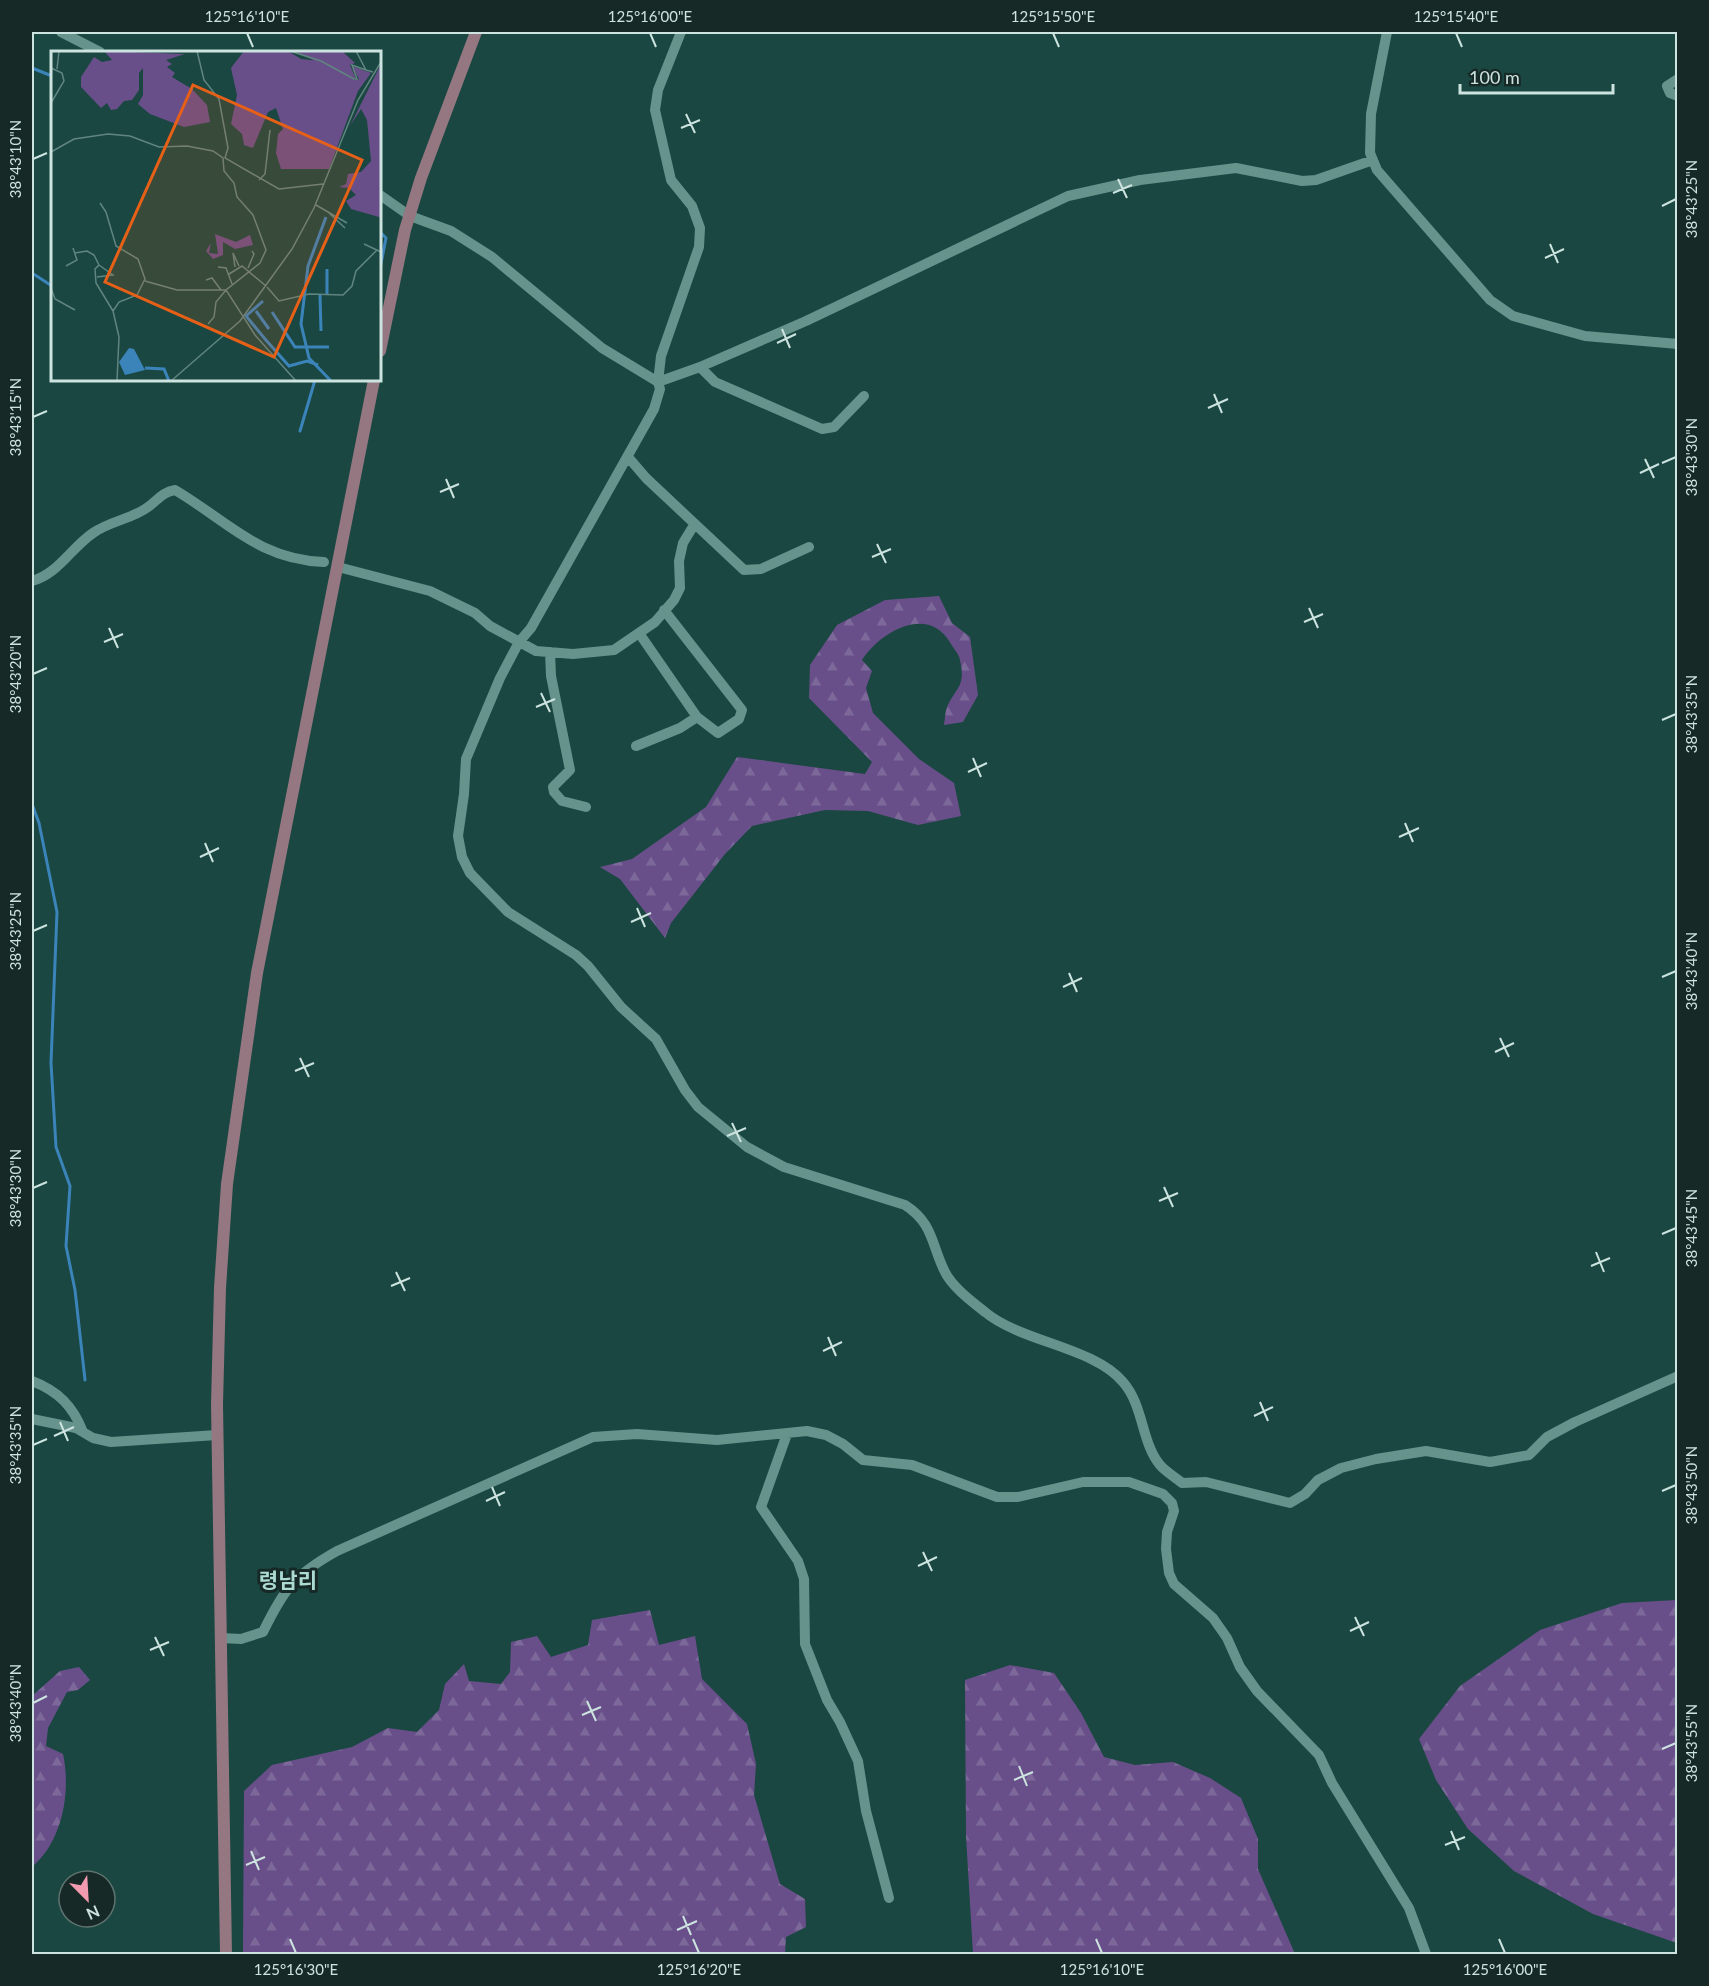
<svg xmlns="http://www.w3.org/2000/svg" width="1709" height="1986" font-family="Lato,'Noto Sans KR',sans-serif">
  <style>
    .forest { fill: url(#forest-firs) }
    .lines { fill: none; stroke-linecap: round; stroke-linejoin: round }
    .stream { stroke: #3b84ba; stroke-width: 3 }
    .minor { stroke: #66938c; stroke-width: 10 }
    .major { stroke: #947781; stroke-width: 12 }
    .ticks { fill: none; stroke: #cce3df; stroke-width: 2 }
    .labels { text-anchor: middle; stroke-width: 6; stroke-linejoin: round; paint-order: stroke }
    .quarter-label { font-size: 21px; font-weight: bold; fill: #acdbd3; stroke: #172926 }
    .inset-river { fill: none; stroke: #3b84ba; stroke-width: 3 }
    .inset-road { fill: none; stroke: #618580; stroke-width: 1.5 }
    .view { fill: #e76017; fill-opacity: 0.15; stroke: #e76017; stroke-width: 3 }
    .inset-edge { fill: none; stroke: #cce3df; stroke-width: 3 }
    .neatline { fill: none; stroke: #cce3df; stroke-width: 2 }
    .ticks-label { font-size: 15px; text-anchor: middle; fill: #cce3df }
  </style>
  <defs>
    <pattern id="forest-firs" width="22" height="20" patternUnits="userSpaceOnUse" patternTransform="scale(1.5)"><rect width="22" height="20" fill="#694f8a"/><path d="M5 1l3.5 6h-7zM16 11l3.5 6h-7z" fill="#7d689a"/></pattern>
  </defs>
  <rect width="100%" height="100%" fill="#1a4741"/>
  <path class="forest" d="M939,596L952,623L970,637L978,695L963,722L944,725C945,719 945,712 947,707C956,687 966,687 960,660C959,654 954,649 951,644C929,604 881,631 862,660L872,671L866,688L873,713L919,759L954,783L961,816L918,825L868,811L825,810L752,826L725,854L671,923L665,938L620,879L600,867L632,859L706,807L737,757L865,774L872,762L809,698L810,665L837,625L885,600Z
    M1677,1600H1678L1677,1943L1593,1914L1514,1871L1468,1829L1436,1780L1419,1739L1460,1686L1540,1630L1622,1603Z
    M650,1610L659,1645L695,1636L702,1679L747,1724L756,1764L754,1795L780,1884L805,1899L806,1927L786,1937L785,1954H243L244,1791L272,1765L352,1747L388,1728L417,1732L439,1710L445,1684L464,1664L469,1681L501,1684L510,1672L511,1642L537,1636L551,1657L588,1645L592,1620Z
    M1010,1665L1054,1673L1081,1713L1104,1757L1135,1765L1173,1762L1210,1778L1241,1798L1258,1839V1869L1295,1954H973L966,1836L965,1680Z
    M79,1667L90,1680L78,1690L67,1692L48,1728L46,1746L63,1754C71,1791 63,1841 32,1867V1696L60,1671Z"/>
  <g class="lines">
    <path class="stream" d="M32,68L52,76
      M380,232L386,238L380,269
      M32,273L52,286
      M300,431L315,380
      M32,804L39,823L57,912L51,1063L56,1147L70,1186L66,1246L75,1290L85,1380"/>
    <path class="minor" d="M61,32L100,52
      M681,32L658,90L655,110L671,180L692,206L700,228L699,247L661,356L658,382L700,367L806,321L1068,196L1140,180L1236,168L1302,181L1316,180L1373,160
      M1387,32L1371,114L1370,153L1377,170L1490,300L1513,316L1585,336L1678,344
      M1678,79L1667,86L1670,93L1678,96
      M380,195L410,216L451,231L492,257L602,348L658,382L660,389L654,409L531,628L519,642L500,678L466,759L464,794L458,836L462,857L470,873L508,912L576,955L588,966L621,1007L656,1039L685,1090L698,1107L747,1147L784,1167L905,1205C933,1223 931,1243 944,1270C951,1286 971,1301 985,1312C1021,1342 1094,1347 1123,1382C1144,1406 1141,1442 1160,1465C1166,1472 1175,1477 1182,1483L1206,1482L1290,1503L1305,1494L1318,1480L1341,1468L1376,1459L1426,1451L1490,1462L1529,1455L1547,1437L1575,1422L1678,1376
      M700,367L715,382L822,429L834,427L864,396
      M628,457L646,478L744,570L761,569L809,547
      M338,567L430,591L475,613L490,626L536,651L573,654L614,650L655,622L674,600L680,588L679,561L683,543L694,525
      M32,581C58,574 71,548 93,533C110,521 132,519 148,507C158,500 162,492 175,490C229,522 258,559 324,562
      M639,633L697,717L718,733L739,719L742,710L664,610
      M550,652L551,676L570,770L553,787L554,792L562,801L586,807
      M636,746L680,728L697,717
      M32,1381C58,1391 73,1406 83,1432
      M32,1419L76,1428L93,1438L111,1442L217,1435
      M787,1434L761,1507L798,1561L804,1579L805,1644L827,1700L840,1722L858,1761L866,1811L889,1898
      M221,1638L241,1639L263,1632C284,1589 294,1575 337,1551L593,1437L637,1434L717,1440L807,1431L826,1435L843,1444L863,1460L912,1465L997,1497H1018L1083,1482H1129L1163,1494L1172,1503L1174,1511L1167,1532L1166,1549L1169,1573L1174,1584L1213,1618L1227,1638L1240,1667L1257,1691L1319,1755L1332,1783L1409,1908L1426,1954"/>
    <path class="major" d="M380,351L405,230L421,178L476,32
      M226,1954L217,1404L220,1288L227,1184L257,973L374,380"/>
  </g>
  <path class="ticks" d="M247,33L253,47M650,33L656,47M1053,33L1059,47M1456,33L1462,47M686,114L695,133M681,128L700,120M33,159L47,153M1118,179L1127,198M1113,193L1132,185M1662,206L1676,199M1550,244L1558,263M1545,258L1564,249M782,329L790,348M777,343L796,334M1214,394L1222,413M1208,408L1228,399M33,417L47,411M1645,459L1654,478M1662,463L1676,457M1640,473L1659,464M446,479L454,498M440,492L459,484M877,544L886,563M872,557L891,549M1309,608L1318,628M1304,622L1323,614M109,628L118,648M104,642L123,634M33,674L47,668M541,693L550,712M536,707L555,699M1662,720L1676,714M973,758L981,777M968,772L987,763M1405,823L1413,842M1399,837L1419,828M205,843L213,862M200,857L219,848M637,908L645,927M631,922L651,913M33,931L47,925M1069,973L1077,992M1662,977L1676,971M1063,987L1082,978M1500,1038L1509,1057M1495,1052L1514,1043M300,1058L309,1077M295,1071L314,1063M732,1123L741,1142M727,1136L746,1128M1164,1187L1173,1207M33,1188L47,1182M1159,1201L1178,1193M1662,1234L1676,1228M1596,1252L1604,1272M1591,1266L1610,1258M396,1272L405,1291M391,1286L410,1278M828,1337L836,1356M823,1351L842,1342M1260,1402L1268,1421M1254,1416L1273,1407M60,1422L68,1441M54,1436L74,1427M33,1445L47,1439M492,1487L500,1506M1662,1491L1676,1485M486,1501L505,1492M923,1552L932,1571M918,1566L937,1557M1355,1617L1364,1636M1350,1631L1369,1622M155,1637L164,1656M150,1650L169,1642M587,1701L596,1721M33,1703L47,1696M582,1715L601,1707M1662,1749L1676,1743M1019,1766L1027,1786M1014,1780L1033,1772M1451,1831L1459,1850M1445,1845L1465,1837M251,1851L259,1870M246,1865L265,1857M683,1916L691,1935M677,1930L697,1921M290,1939L296,1953M693,1939L699,1953M1096,1939L1102,1953M1499,1939L1505,1953"/>
  <g class="labels">
    <g class="quarter-label">
      <text x="288" y="1588">령남리</text>
    </g>
  </g>
  <g transform="translate(51 51)">
    <rect width="330" height="330" fill="#1a4741"/>
    <path d="M53,0L134,3L115,9L121,13L116,16L124,22L121,26L141,38L156,54L159,71L133,76L99,63L87,53L92,44V17L88,22V39L81,49L73,50L66,58L60,59L56,52L50,57L30,36V26L43,6L51,11L61,9ZM193,0H237L250,8L269,10L304,29L308,28L301,15L320,22L307,40L278,118H230L225,102L227,83L232,78L225,57L217,61L202,97L193,94L191,83L180,73L186,44L180,17ZM242,0H291L304,12L299,14L305,28ZM330,13V166H328L300,158L295,150L305,144L298,137L288,136L295,133L297,123L310,121L320,110L316,69L310,58L299,75ZM164,183L185,191L199,184L202,194L184,198L172,191V204L162,208L155,200L160,192L158,202L167,203Z" fill="#694f8a"/>
    <path d="M78,297L83,298L94,319L74,324L68,311Z" fill="#3b84ba"/>
    <path class="inset-river" d="M275,166L257,215L250,273L258,307L280,330M276,243V218M269,244L270,280M212,250L195,265L214,288L238,315L256,310L267,314M205,260L218,278M221,261L244,296H278M94,317L113,318L118,330"/>
    <path class="inset-road" d="M146,0L153,29L168,48L177,97L174,107L228,138L272,133M239,0L270,10L303,28H306L301,14L315,19M305,0L315,19L322,21M0,17L11,22L13,30L0,52M6,18L8,0M0,101L23,88L57,83L79,85L108,96L136,95L162,100L172,107L173,120L183,132L186,146L202,164L215,199L209,212L175,239L204,284L245,330M208,129L214,123L219,79M49,152L55,161L65,195L87,208L94,228L86,244L68,251L62,260L68,286L66,330M265,154L296,172M278,162L294,177M313,193L330,201M24,202L36,200L43,204L48,214L44,218L45,232L62,260M15,215L26,209L22,197M167,216L175,217L181,233M184,216L182,202L188,215M197,217L203,203L201,200M178,223L191,215L215,235M46,226L62,224L48,214M155,229L161,227L170,239M94,230L126,239H175L165,251L163,266L157,273M216,236L228,250L258,243L292,244L301,235L305,220L326,199M0,237L4,248L24,259M120,330L189,270L241,198L263,157L307,49L330,11"/>
    <path class="view" d="M142,34L311,109L223,306L54,231Z"/>
    <rect width="330" height="330" class="inset-edge"/>
  </g>
  <rect width="1709" height="1986" fill="none" stroke="#172926" stroke-width="66"/>
  <g transform="translate(87 1899) rotate(156)"><circle r="28" fill="#172926" stroke="#5f7370" stroke-width="1.5"/>
  <path d="M0-4.5L10 22L0 15L-10 22Z" fill="#f29ab0"/>
  <text y="-9" font-size="16" font-weight="bold" text-anchor="middle" fill="#cce3df">N</text>
  </g>
  <path d="M1460 84v9h153v-9" fill="none" stroke="#cce3df" stroke-width="3"/>
  <text x="1469" y="84" font-size="18" fill="#cce3df" stroke="#172926" stroke-width="4.5" paint-order="stroke">100 m</text>
  <rect x="33" y="33" width="1643" height="1920" class="neatline"/>
  <g class="ticks-label">
    <text x="247" y="22">125°16'10"E</text>
    <text x="650" y="22">125°16'00"E</text>
    <text x="1053" y="22">125°15'50"E</text>
    <text x="1456" y="22">125°15'40"E</text>
    <text transform="translate(16 159) rotate(-90)" y="5">38°43'10"N</text>
    <text transform="translate(1692 199) rotate(-90)" y="5">38°43'25"N</text>
    <text transform="translate(16 417) rotate(-90)" y="5">38°43'15"N</text>
    <text transform="translate(1692 457) rotate(-90)" y="5">38°43'30"N</text>
    <text transform="translate(16 674) rotate(-90)" y="5">38°43'20"N</text>
    <text transform="translate(1692 714) rotate(-90)" y="5">38°43'35"N</text>
    <text transform="translate(16 931) rotate(-90)" y="5">38°43'25"N</text>
    <text transform="translate(1692 971) rotate(-90)" y="5">38°43'40"N</text>
    <text transform="translate(16 1188) rotate(-90)" y="5">38°43'30"N</text>
    <text transform="translate(1692 1228) rotate(-90)" y="5">38°43'45"N</text>
    <text transform="translate(16 1445) rotate(-90)" y="5">38°43'35"N</text>
    <text transform="translate(1692 1485) rotate(-90)" y="5">38°43'50"N</text>
    <text transform="translate(16 1703) rotate(-90)" y="5">38°43'40"N</text>
    <text transform="translate(1692 1743) rotate(-90)" y="5">38°43'55"N</text>
    <text x="296" y="1975">125°16'30"E</text>
    <text x="699" y="1975">125°16'20"E</text>
    <text x="1102" y="1975">125°16'10"E</text>
    <text x="1505" y="1975">125°16'00"E</text>
  </g>
</svg>
